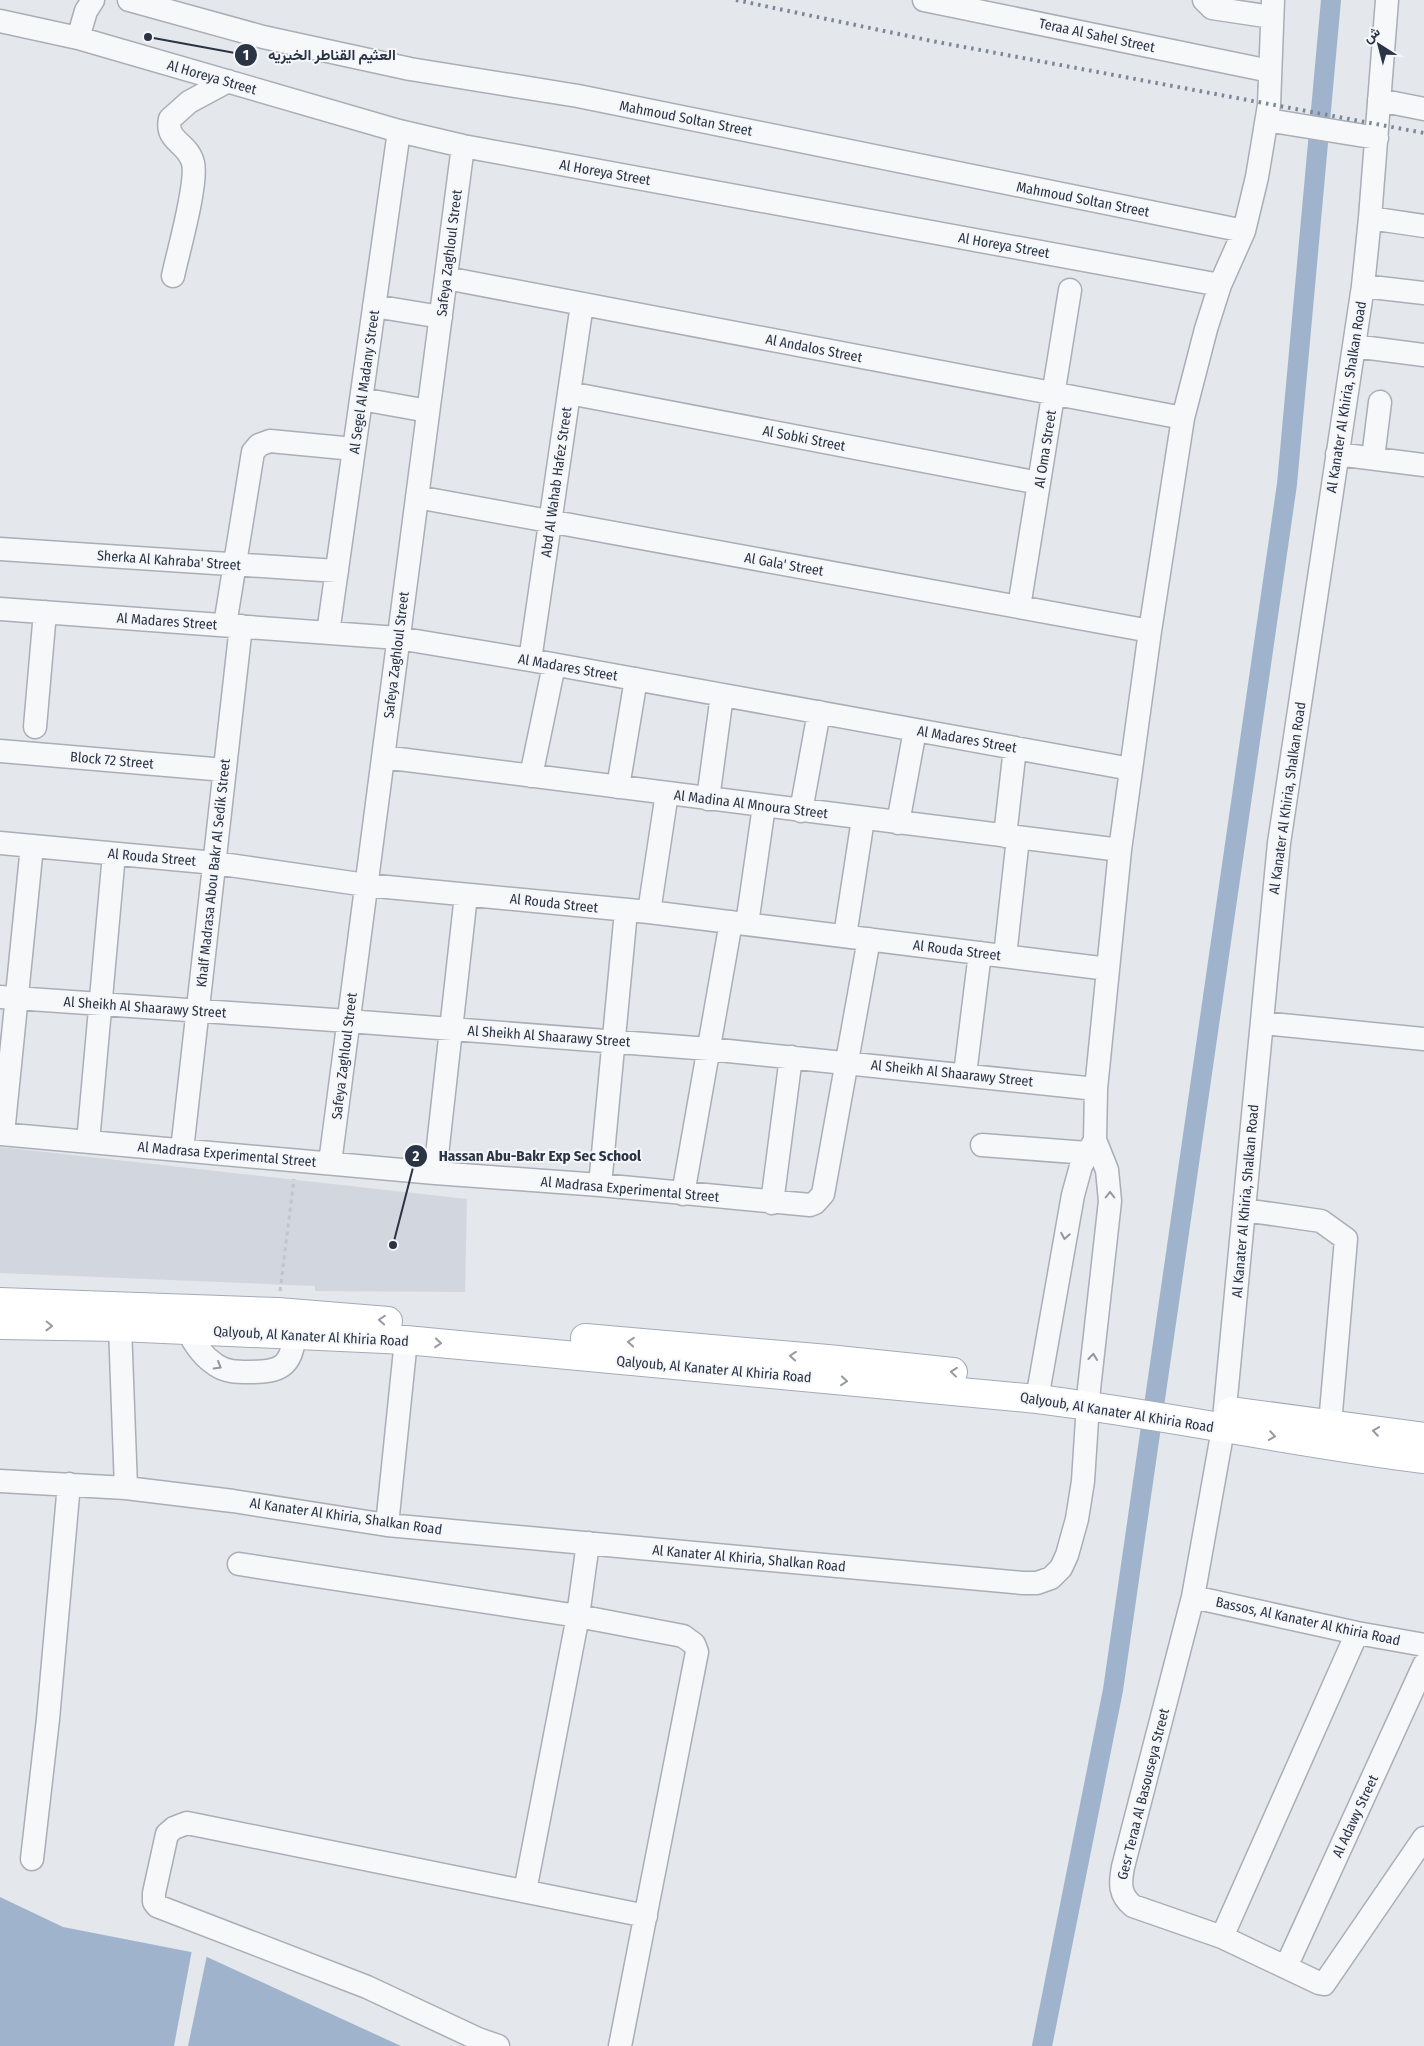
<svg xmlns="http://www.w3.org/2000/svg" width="1424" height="2046" font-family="'Fira Sans Condensed',Vazirmatn,sans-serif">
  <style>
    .built { fill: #d2d6de }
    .water { fill: #9fb4cc }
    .pier { fill: #e4e7ec }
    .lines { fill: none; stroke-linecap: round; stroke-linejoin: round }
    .canal { stroke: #9fb4cc; stroke-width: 20 }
    .minor-casing { stroke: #a9aeb7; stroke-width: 25 }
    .major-casing { stroke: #a3abb8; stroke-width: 30 }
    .path { stroke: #c2c5cb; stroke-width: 3; stroke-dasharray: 4 4; stroke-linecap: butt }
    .minor { stroke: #f7f8fa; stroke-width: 22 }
    .major { stroke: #fff; stroke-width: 28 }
    .rail { stroke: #7d8696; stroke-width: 4; stroke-dasharray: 2.5 5; stroke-linecap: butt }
    .oneway { stroke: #9196a0 }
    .oneway2 { stroke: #959aa2 }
    .labels { text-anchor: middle; stroke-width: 4; stroke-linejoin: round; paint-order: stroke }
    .street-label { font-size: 14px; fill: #2b3445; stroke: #f4f6f9 }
    .leader { fill: none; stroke: #2b3445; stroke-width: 2 }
    .callout-dot { fill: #2b3445; stroke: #f4f6f9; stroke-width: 2 }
    .mark-label { font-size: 15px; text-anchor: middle; font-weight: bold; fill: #fff }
    .callout-label { font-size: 15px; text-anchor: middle; font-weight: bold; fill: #2b3445; stroke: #f4f6f9; stroke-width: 4; stroke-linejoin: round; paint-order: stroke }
  </style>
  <rect width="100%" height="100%" fill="#e4e7ec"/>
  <path class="built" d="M0,1147L467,1199L465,1292L315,1291V1286L0,1273Z"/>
  <path class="water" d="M0,1897L63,1927L191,1952L207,1957L401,2046H0Z"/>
  <path class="pier" d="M192,1950L207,1955L188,2046H174Z"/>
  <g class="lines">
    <path class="canal" d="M1042,2046L1113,1690L1287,484L1331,0"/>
    <defs>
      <path id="minor" d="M129,0L263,37L410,69L578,96L1244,231
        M924,0L1270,71
        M1204,0L1212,8L1272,17
        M1387,0L1370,218L1363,286L1279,843L1223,1429L1193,1597L1123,1867C1120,1883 1119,1895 1133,1906L1222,1937L1319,1983L1324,1984L1424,1838
        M0,21L78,38L399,131L463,146L1220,285
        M78,38L86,11L93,0
        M1379,100L1424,109
        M1267,120L1377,138
        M1370,218L1424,226
        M173,276C178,252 198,183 193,163C188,142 165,142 170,119L189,102L228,81
        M446,278L1183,418
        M1363,286L1424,293
        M374,306L441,317
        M1354,346L1424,355
        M569,393L1039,483
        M361,399L428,411
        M1337,454L1424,465
        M1373,458L1380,402
        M417,497L1150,631
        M0,549L337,571
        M1019,607L1070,290
        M0,609L398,638L530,660L1131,769
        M225,625L253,452L259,445L270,441L354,449
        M328,633L399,131
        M530,660L582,304
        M35,727L45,612
        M0,751L225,770
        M383,757L1120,850
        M531,776L554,665
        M618,787L636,679
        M708,799L722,695
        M801,811L819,712
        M898,823L915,730
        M1005,836L1015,748
        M0,843L215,863L366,885L649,912L1108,969
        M649,912L667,793
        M747,924L764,806
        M845,936L863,819
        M1005,956L1018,838
        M0,997L348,1021L709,1049L1096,1089
        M1262,1023L1424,1039
        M965,1074L980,953
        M0,1134L435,1173L600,1185L810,1205L815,1203L823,1194L869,939
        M3,1134L32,846
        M88,1142L114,854
        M982,1145L1087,1153
        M182,1150L241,626
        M330,1163L463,146
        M435,1173L466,895
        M600,1185L626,911
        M683,1194L731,922
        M772,1203L791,1057
        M1244,1210L1321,1221L1346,1239L1330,1424
        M120,1327L126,1488
        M187,1329C194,1344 202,1356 216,1365C226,1372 237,1372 249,1372C281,1372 291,1367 295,1334
        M1037,1399L1073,1195L1081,1166L1095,1140
        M0,1481L126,1488L233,1501L387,1525L1023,1583H1037L1051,1578L1061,1568L1067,1555L1077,1519L1083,1481L1089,1389L1110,1201L1107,1170L1095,1140L1096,1089L1120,850L1150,631L1183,418L1206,329L1220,285L1244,231L1257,177L1269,105L1273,0
        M387,1525L406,1340
        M239,1564L578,1616L683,1636L694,1644L697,1652L620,2046
        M1193,1597L1357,1633L1424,1645
        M32,1859L48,1719L69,1484
        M525,1891L578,1616L588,1543
        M1222,1937L1357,1633
        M1286,1967L1424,1665
        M498,2046L478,2039L367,1987L157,1906L154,1902V1893L167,1834L174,1828L187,1823L646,1916"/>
      <path id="major" d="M0,1302L278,1312L388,1321
        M0,1325L120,1327L406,1340L1037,1399C1167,1415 1294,1443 1424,1459
        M585,1338L828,1359L953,1372
        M1231,1411L1424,1437"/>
    </defs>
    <use href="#minor" class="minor-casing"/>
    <use href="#major" class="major-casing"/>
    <path class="path" d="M280,1291L294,1179"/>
    <use href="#minor" class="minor"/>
    <use href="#major" class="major"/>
    <path class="rail" d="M736,0L932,41L1424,133"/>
  </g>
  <defs><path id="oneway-chevron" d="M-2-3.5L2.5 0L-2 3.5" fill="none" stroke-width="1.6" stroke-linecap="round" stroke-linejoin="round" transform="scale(1.25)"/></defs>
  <g class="oneway">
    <use href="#oneway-chevron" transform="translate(1110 1195) rotate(-90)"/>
    <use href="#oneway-chevron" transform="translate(1065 1236) rotate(100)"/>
    <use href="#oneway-chevron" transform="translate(1093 1357) rotate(-84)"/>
    <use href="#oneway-chevron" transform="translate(218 1366) rotate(30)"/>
  </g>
  <g class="oneway2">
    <use href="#oneway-chevron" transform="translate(382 1320) rotate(-176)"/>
    <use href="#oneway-chevron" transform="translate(49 1326) rotate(1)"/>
    <use href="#oneway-chevron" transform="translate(631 1342) rotate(-175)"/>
    <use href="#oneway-chevron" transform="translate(438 1343) rotate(5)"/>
    <use href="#oneway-chevron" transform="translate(793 1356) rotate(-175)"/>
    <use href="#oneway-chevron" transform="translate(954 1372) rotate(-174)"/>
    <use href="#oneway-chevron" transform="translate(844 1381) rotate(5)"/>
    <use href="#oneway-chevron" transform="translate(1376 1431) rotate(-172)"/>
    <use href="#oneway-chevron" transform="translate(1272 1436) rotate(9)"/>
  </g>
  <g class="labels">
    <g class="street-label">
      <text transform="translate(1097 35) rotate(12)" y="5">Teraa Al Sahel Street</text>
      <text transform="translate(212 77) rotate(16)" y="5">Al Horeya Street</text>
      <text transform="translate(686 118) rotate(11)" y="5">Mahmoud Soltan Street</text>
      <text transform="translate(605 172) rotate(10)" y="5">Al Horeya Street</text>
      <text transform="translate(1083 199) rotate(11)" y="5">Mahmoud Soltan Street</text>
      <text transform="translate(1004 245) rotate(10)" y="5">Al Horeya Street</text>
      <text transform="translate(449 253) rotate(-83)" y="5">Safeya Zaghloul Street</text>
      <text transform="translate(814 348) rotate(11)" y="5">Al Andalos Street</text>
      <text transform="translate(364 382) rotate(-82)" y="5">Al Segel Al Madany Street</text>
      <text transform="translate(1346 397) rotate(-81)" y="5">Al Kanater Al Khiria, Shalkan Road</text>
      <text transform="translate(804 438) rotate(11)" y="5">Al Sobki Street</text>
      <text transform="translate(1045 449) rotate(-81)" y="5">Al Oma Street</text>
      <text transform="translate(556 482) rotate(-82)" y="5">Abd Al Wahab Hafez Street</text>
      <text transform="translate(169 560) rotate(4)" y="5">Sherka Al Kahraba' Street</text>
      <text transform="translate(784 564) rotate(10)" y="5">Al Gala' Street</text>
      <text transform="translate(167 621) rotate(4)" y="5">Al Madares Street</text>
      <text transform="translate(396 655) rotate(-83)" y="5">Safeya Zaghloul Street</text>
      <text transform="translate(568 667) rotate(10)" y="5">Al Madares Street</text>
      <text transform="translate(967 739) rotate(10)" y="5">Al Madares Street</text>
      <text transform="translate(112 760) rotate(5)" y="5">Block 72 Street</text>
      <text transform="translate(1287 798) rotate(-82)" y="5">Al Kanater Al Khiria, Shalkan Road</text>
      <text transform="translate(751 804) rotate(7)" y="5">Al Madina Al Mnoura Street</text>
      <text transform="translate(152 857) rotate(5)" y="5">Al Rouda Street</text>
      <text transform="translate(213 873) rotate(-84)" y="5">Khalf Madrasa Abou Bakr Al Sedik Street</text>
      <text transform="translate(554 903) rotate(6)" y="5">Al Rouda Street</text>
      <text transform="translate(957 950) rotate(7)" y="5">Al Rouda Street</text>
      <text transform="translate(145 1007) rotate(4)" y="5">Al Sheikh Al Shaarawy Street</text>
      <text transform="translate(549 1036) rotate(4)" y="5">Al Sheikh Al Shaarawy Street</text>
      <text transform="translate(344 1056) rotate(-83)" y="5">Safeya Zaghloul Street</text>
      <text transform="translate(952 1073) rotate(6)" y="5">Al Sheikh Al Shaarawy Street</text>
      <text transform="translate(227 1154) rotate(5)" y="5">Al Madrasa Experimental Street</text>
      <text transform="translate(630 1189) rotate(5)" y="5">Al Madrasa Experimental Street</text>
      <text transform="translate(1245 1201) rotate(-85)" y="5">Al Kanater Al Khiria, Shalkan Road</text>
      <text transform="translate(311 1336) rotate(3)" y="5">Qalyoub, Al Kanater Al Khiria Road</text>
      <text transform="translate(714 1369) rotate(5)" y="5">Qalyoub, Al Kanater Al Khiria Road</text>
      <text transform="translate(1117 1412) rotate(9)" y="5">Qalyoub, Al Kanater Al Khiria Road</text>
      <text transform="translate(346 1516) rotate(8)" y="5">Al Kanater Al Khiria, Shalkan Road</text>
      <text transform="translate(749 1558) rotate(5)" y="5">Al Kanater Al Khiria, Shalkan Road</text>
      <text transform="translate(1308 1621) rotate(12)" y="5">Bassos, Al Kanater Al Khiria Road</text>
      <text transform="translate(1143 1794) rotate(-76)" y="5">Gesr Teraa Al Basouseya Street</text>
      <text transform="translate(1355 1816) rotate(-65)" y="5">Al Adawy Street</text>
    </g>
  </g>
  <path class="leader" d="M148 37L246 55M393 1245L416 1156"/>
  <g class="callout-dot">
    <circle cx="148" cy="37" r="5"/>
    <circle cx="393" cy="1245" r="5"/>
    <circle cx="246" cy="55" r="12"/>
    <circle cx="416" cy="1156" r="12"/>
  </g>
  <g class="mark-label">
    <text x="246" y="60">1</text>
    <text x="416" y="1161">2</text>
  </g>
  <g class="callout-label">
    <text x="332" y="60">العثيم القناطر الخيريه</text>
    <text x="540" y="1161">Hassan Abu-Bakr Exp Sec School</text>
  </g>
  <g transform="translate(1379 45) rotate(324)" stroke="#f4f6f9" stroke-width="4" paint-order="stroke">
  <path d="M0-4L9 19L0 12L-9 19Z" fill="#2b3445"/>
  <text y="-8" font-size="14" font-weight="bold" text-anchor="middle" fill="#2b3445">ش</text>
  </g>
</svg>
